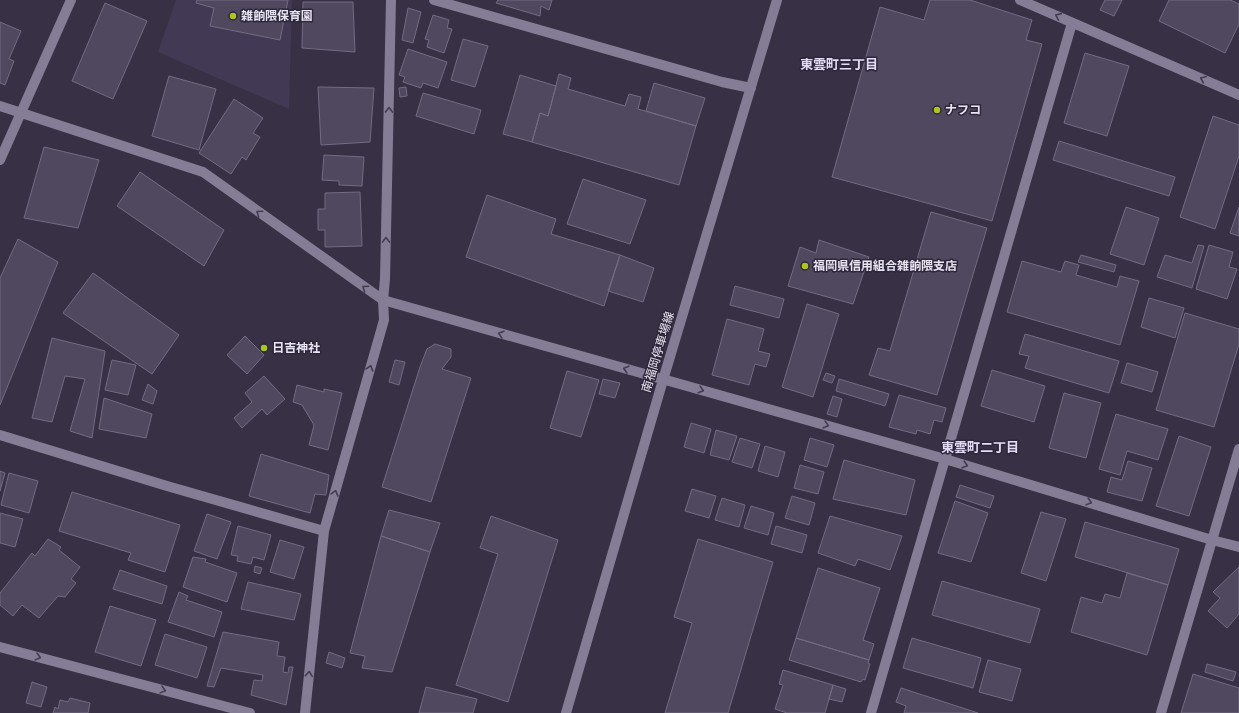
<svg xmlns="http://www.w3.org/2000/svg" width="1239" height="713" font-family="Jost,'Noto Sans JP',sans-serif">
  <style>
    .built { fill: #423954 }
    .building { fill: #4f485e; stroke: #736b83 }
    .lines { fill: none; stroke-linecap: round; stroke-linejoin: round }
    .street { stroke: #857d96; stroke-width: 10 }
    .secondary { stroke: #857d96; stroke-width: 10 }
    .oneway { stroke: #443c52 }
    .poi-dot { fill: #aac717; stroke: #2e273b; stroke-width: 1.5 }
    .labels { text-anchor: middle; stroke-width: 3; stroke-linejoin: round; paint-order: stroke }
    .poi-label { font-size: 12px; font-weight: bold; fill: #e8e4f2; stroke: #2e273b; text-anchor: start }
    .street-label { font-size: 12px; fill: #e8e4f2; stroke: #2e273b }
    .neighbourhood-label { font-size: 13px; font-weight: bold; fill: #e3dbf6; stroke: #2e273b }
  </style>
  <rect width="100%" height="100%" fill="#383146"/>
  <path class="built" d="M176,0H292L289,109L158,52Z"/>
  <path class="building" d="M197,0H288L280,40L210,26L214,8L196,3Z
    M498,0H552L549,10L541,6L540,16L496,3Z
    M930,0H970L1032,20L1026,40L1042,44L992,221L832,177L880,7L924,20Z
    M1105,0H1122L1114,16L1100,10Z
    M1169,0H1230L1239,4V24L1225,53L1159,21Z
    M303,2H353L355,52L302,48Z
    M105,3L147,21L113,99L72,81Z
    M408,8L421,12L413,43L402,40Z
    M433,15L449,20L447,28L452,29L444,53L427,47L429,40L425,39Z
    M0,22L21,31L9,59L14,61L5,85L0,83Z
    M463,39L488,46L475,87L451,80Z
    M408,49L447,62L438,88L423,83L421,88L403,82L405,77L399,75Z
    M1085,53L1129,66L1107,136L1064,123Z
    M559,74L571,78L568,89L625,106L629,94L641,97L638,109L696,126L679,185L532,142L540,113L548,116Z
    M520,75L556,86L548,116L540,113L532,142L503,134Z
    M169,76L216,89L199,150L152,136Z
    M654,83L705,98L696,126L646,111Z
    M318,87L374,88L370,142L321,145Z
    M406,87L407,96L400,97L399,88Z
    M423,93L481,110L474,134L416,116Z
    M234,99L263,118L253,133L260,137L246,160L242,157L231,174L199,153Z
    M1213,116L1239,125V156L1215,229L1180,217Z
    M1059,141L1175,177L1169,196L1053,160Z
    M44,147L99,160L78,228L24,218Z
    M324,155L364,157L362,186L339,185V181L322,180Z
    M140,172L224,230L204,266L117,206Z
    M583,179L646,200L630,244L567,224Z
    M360,192L362,246L325,247V230H318V209H325V193Z
    M487,195L556,219L551,234L620,255L604,306L466,257Z
    M1126,207L1159,218L1144,265L1110,254Z
    M1239,207V236L1230,233Z
    M931,212L987,228L937,395L869,375L878,348L890,351Z
    M18,239L58,262L0,405V278Z
    M819,240L869,257L853,304L788,286L800,247L816,253Z
    M1198,245L1204,246L1192,288L1157,277L1165,255L1192,263Z
    M1209,245L1233,252L1229,267L1237,269L1227,299L1196,289Z
    M620,255L654,268L643,302L608,291Z
    M1081,255L1116,265L1114,272L1078,262Z
    M1022,261L1061,272L1065,261L1079,265L1076,275L1117,287L1120,276L1139,281L1120,345L1007,312Z
    M93,273L179,335L152,374L63,313Z
    M735,286L784,299L779,318L730,305Z
    M1149,298L1184,308L1175,338L1141,327Z
    M807,304L839,314L813,397L782,387Z
    M1185,313L1239,329V344L1214,427L1156,410Z
    M727,319L764,329L758,351L770,354L766,367L755,364L749,385L712,375Z
    M1025,334L1119,361L1109,393L1025,368L1029,356L1019,354Z
    M245,336L264,355L247,374L227,355Z
    M52,338L105,351L92,438L70,431L85,379L65,376L52,422L32,418Z
    M435,344L451,349V357L442,369L471,378L431,502L382,487L420,367L427,349Z
    M112,360L136,365L128,395L105,390Z
    M395,360L405,362L399,385L389,382Z
    M1127,363L1158,372L1152,392L1121,383Z
    M992,370L1045,386L1034,422L981,406Z
    M567,371L599,380L581,437L550,428Z
    M826,373L835,376L832,383L823,380Z
    M264,376L285,399L267,415L262,409L242,428L234,418L252,402L245,393Z
    M603,379L620,383L615,398L599,394Z
    M839,379L889,394L885,406L836,391Z
    M148,384L157,391L153,404L142,400Z
    M297,385L324,392V389L342,393L328,450L309,445L314,425L302,405L293,402Z
    M1064,393L1101,403L1086,458L1049,448Z
    M899,395L946,408L942,422L934,420L930,434L917,430L916,434L889,427Z
    M833,396L842,399L837,417L827,414Z
    M104,398L152,414L146,438L99,429Z
    M1116,414L1168,429L1158,460L1127,451L1120,475L1099,469Z
    M691,423L711,429L704,453L684,447Z
    M716,430L737,436L729,460L710,455Z
    M1179,436L1211,447L1189,516L1156,506Z
    M740,438L760,444L752,468L732,462Z
    M810,438L834,445L827,467L804,460Z
    M765,446L785,452L778,477L758,471Z
    M261,454L329,475L326,495L315,494L310,513L249,496Z
    M844,460L915,480L906,515L833,499Z
    M1128,461L1152,468L1142,501L1107,492L1111,477L1122,480Z
    M800,465L824,472L818,494L794,488Z
    M0,471L5,473L0,491Z
    M9,473L38,481L29,513L1,505Z
    M960,485L994,496L990,508L956,497Z
    M692,489L716,496L709,518L685,511Z
    M72,492L180,525L165,572L128,560L131,553L59,531Z
    M792,496L815,503L809,525L785,518Z
    M722,498L745,505L739,527L715,520Z
    M955,501L988,513L971,562L938,553Z
    M751,506L774,513L768,535L744,528Z
    M389,510L440,523L430,552L381,536Z
    M1041,512L1066,519L1046,581L1021,573Z
    M0,513L23,519L15,547L0,543Z
    M207,514L231,522L217,559L194,551Z
    M491,516L558,540L508,702L456,685L498,554L480,548Z
    M830,516L902,536L890,570L858,559L855,566L818,553Z
    M1085,522L1179,549L1168,585L1075,557Z
    M238,526L271,535L264,560L253,557L251,564L237,561L238,556L231,555Z
    M776,526L807,535L802,553L771,544Z
    M381,536L430,552L392,672L362,668L365,656L350,653Z
    M48,539L61,547L59,550L80,567L71,579L76,583L65,597L58,596L39,618L22,605L13,616L0,605V593L32,553L35,556Z
    M698,539L773,562L728,713H665L692,623L674,617Z
    M280,540L304,547L294,579L270,572Z
    M193,557L206,559L205,562L237,573L227,602L183,587Z
    M255,566L262,568L260,574L254,572Z
    M1239,567V614L1227,628L1208,611L1220,598L1213,592Z
    M818,568L880,588L863,640L874,644L869,660L796,638Z
    M120,570L167,586L162,604L113,589Z
    M1127,573L1168,585L1147,655L1071,632L1081,597L1102,603L1105,594L1120,598Z
    M942,581L1040,609L1030,643L932,615Z
    M248,582L301,594L294,620L241,609Z
    M179,592L188,596L186,600L222,612L214,637L168,622Z
    M110,606L156,620L141,666L95,652Z
    M223,632L279,642L277,656L285,657L283,672L288,673L289,667H293L286,705L251,695L254,680L262,681L263,675L221,668L214,687L207,686Z
    M165,634L207,647L197,678L155,665Z
    M796,638L869,660L868,663L870,664L865,680L863,679L861,682L789,660Z
    M912,638L981,658L973,688L903,668Z
    M329,652L345,658L342,668L326,663Z
    M988,660L1021,669L1012,701L979,692Z
    M1207,664L1236,672L1233,681L1205,672Z
    M783,670L833,685L825,713H787L775,709L783,685L779,684Z
    M1193,674L1239,688V713H1181Z
    M32,682L47,687L41,707L26,703Z
    M833,685L846,689L842,702L829,699Z
    M426,687L477,699L473,713H419Z
    M901,688L978,713H904L906,706L896,702Z
    M70,698L90,703L88,713H53L55,707L58,709L60,700L68,702Z"/>
  <g class="lines">
    <path class="street" d="M434,0L722,82L751,88
      M1020,0L1239,95
      M0,106L203,172L383,300L945,459L1212,540L1239,547
      M0,160L71,0
      M0,435L167,486L324,531
      M0,647L250,713
      M305,713L324,531L384,320L383,300L385,279L391,0
      M871,713L1072,23
      M1161,713L1239,449"/>
    <path class="secondary" d="M566,713L663,380L777,0"/>
  </g>
  <defs><path id="oneway-chevron" d="M-2-3.5L2.5 0L-2 3.5" fill="none" stroke-width="1.6" stroke-linecap="round" stroke-linejoin="round"/></defs>
  <g class="oneway">
    <use href="#oneway-chevron" transform="translate(1058 16) rotate(-156)"/>
    <use href="#oneway-chevron" transform="translate(1203 79) rotate(-157)"/>
    <use href="#oneway-chevron" transform="translate(389 110) rotate(-89)"/>
    <use href="#oneway-chevron" transform="translate(259 213) rotate(-145)"/>
    <use href="#oneway-chevron" transform="translate(386 240) rotate(-89)"/>
    <use href="#oneway-chevron" transform="translate(365 288) rotate(-145)"/>
    <use href="#oneway-chevron" transform="translate(501 334) rotate(-164)"/>
    <use href="#oneway-chevron" transform="translate(370 368) rotate(-74)"/>
    <use href="#oneway-chevron" transform="translate(626 369) rotate(-164)"/>
    <use href="#oneway-chevron" transform="translate(701 390) rotate(16)"/>
    <use href="#oneway-chevron" transform="translate(826 425) rotate(16)"/>
    <use href="#oneway-chevron" transform="translate(965 465) rotate(17)"/>
    <use href="#oneway-chevron" transform="translate(335 493) rotate(-74)"/>
    <use href="#oneway-chevron" transform="translate(1089 502) rotate(17)"/>
    <use href="#oneway-chevron" transform="translate(38 657) rotate(15)"/>
    <use href="#oneway-chevron" transform="translate(309 674) rotate(-84)"/>
    <use href="#oneway-chevron" transform="translate(163 690) rotate(15)"/>
  </g>
  <g class="poi-dot">
    <circle cx="233" cy="16" r="4"/>
    <circle cx="937" cy="110" r="4"/>
    <circle cx="805" cy="266" r="4"/>
    <circle cx="264" cy="348" r="4"/>
  </g>
  <g class="labels">
    <g class="poi-label">
      <text x="241" y="20">雑餉隈保育園</text>
      <text x="945" y="114">ナフコ</text>
      <text x="813" y="270">福岡県信用組合雑餉隈支店</text>
      <text x="272" y="352">日吉神社</text>
    </g>
    <g class="street-label">
      <text transform="translate(658 352) rotate(-73)" y="4">南福岡停車場線</text>
    </g>
    <g class="neighbourhood-label">
      <text x="839" y="69">東雲町三丁目</text>
      <text x="980" y="452">東雲町二丁目</text>
    </g>
  </g>
</svg>
